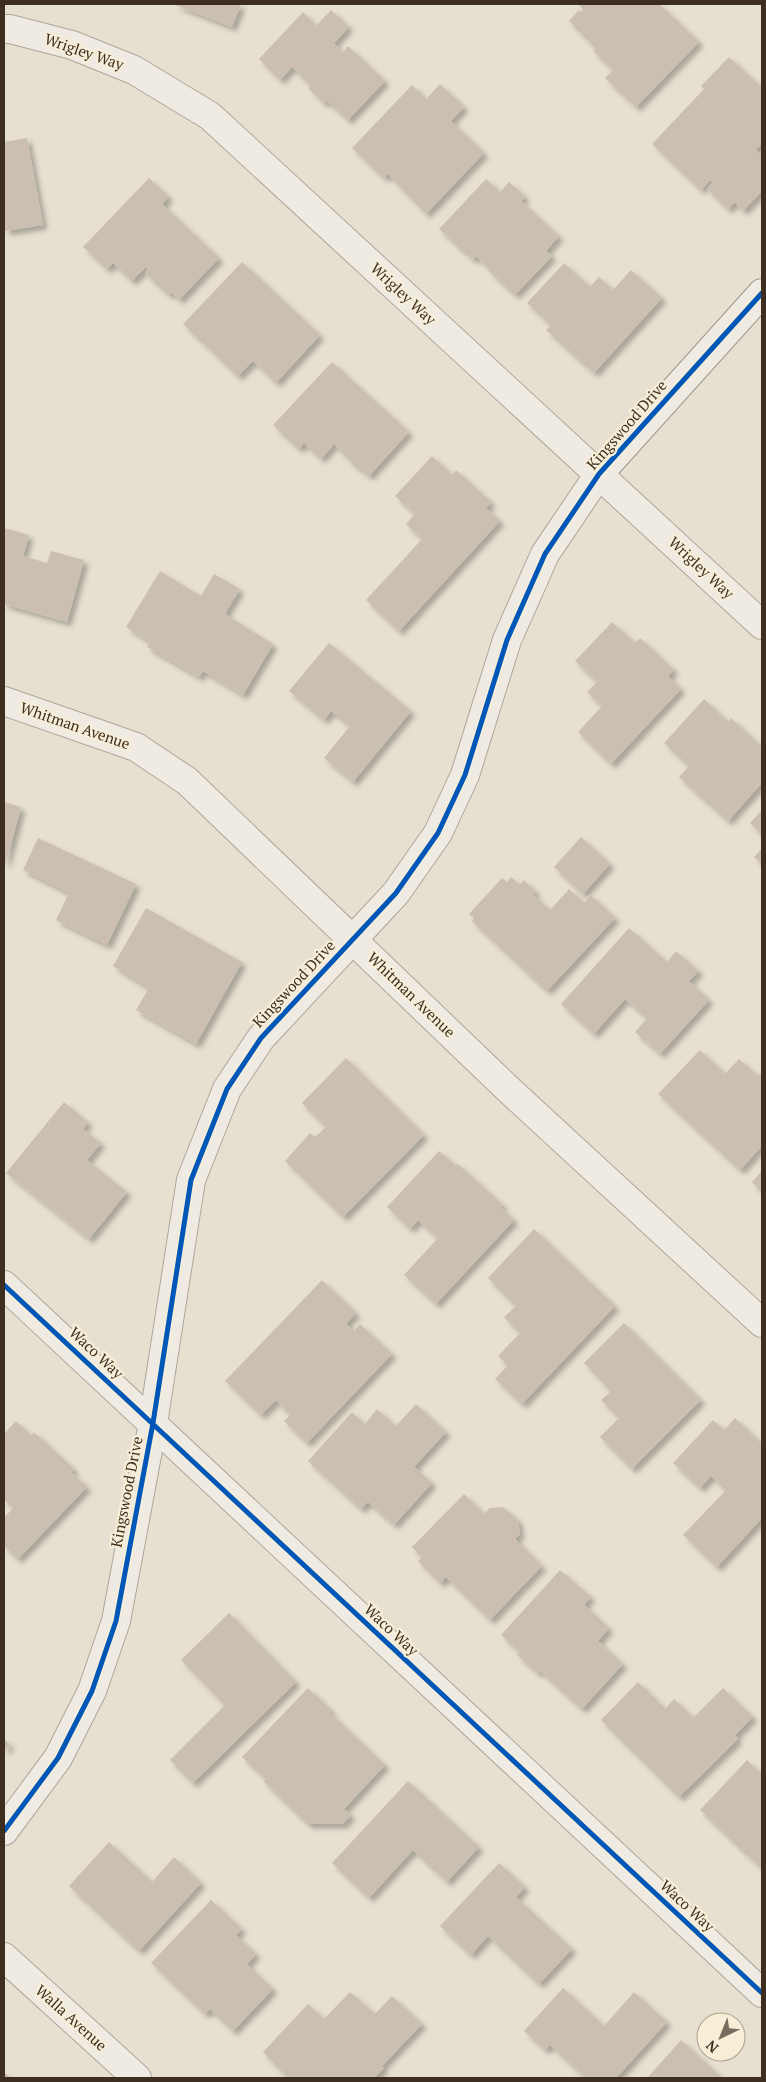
<svg xmlns="http://www.w3.org/2000/svg" width="766" height="2082" font-family="'PT Serif',serif">
  <style>
    .building { fill: #cbbfb2; filter: url(#shadow) }
    .lines { fill: none; stroke-linecap: round; stroke-linejoin: round }
    .street-casing { stroke: #ada599; stroke-width: 30 }
    .secondary-casing { stroke: #9c958a; stroke-width: 30 }
    .street { stroke: #efebe3; stroke-width: 28 }
    .secondary { stroke: #efebe3; stroke-width: 28 }
    .cycleway-casing { stroke: #f7eed8; stroke-width: 8 }
    .cycleway { stroke: #0057b8; stroke-width: 5 }
    .labels { text-anchor: middle; stroke-width: 4.5; stroke-linejoin: round; paint-order: stroke }
    .street-label { font-size: 15px; fill: #3d2e20; stroke: #f7eed8 }
  </style>
  <defs>
    <filter id="shadow"><feDropShadow dx="4.5" dy="4.5" stdDeviation="2.5" flood-color="#0004"/></filter>
  </defs>
  <rect width="100%" height="100%" fill="#e7e0d1"/>
  <path class="building" d="M173,4H241L232,27Z
    M578,4H659L699,42L636,107L605,78L613,70L593,51L596,48L569,21L579,10L581,12L583,9Z
    M331,10L349,27L334,43L343,52L348,46L385,81L348,120L327,101L324,103L308,88L311,86L292,67L280,80L259,59L303,12L316,26Z
    M729,57L762,88V143L756,150L762,156V191L743,211L735,202L728,209L707,189L713,182L710,180L701,190L652,144L704,89L701,86Z
    M440,84L464,107L451,121L484,153L426,214L388,174L384,178L352,148L412,85L426,99Z
    M27,138L43,225L5,231L4,142Z
    M149,178L169,197L162,204L219,258L179,300L172,292L169,295L145,273L148,269L146,267L132,281L113,263L107,269L83,247Z
    M486,179L500,192L509,182L525,196L521,201L559,236L546,251L552,256L515,295L489,271L490,269L476,256L473,260L439,229Z
    M242,262L320,335L276,383L253,361L238,376L183,324Z
    M564,263L590,287L599,277L613,290L631,270L662,298L594,373L546,330L551,325L527,303Z
    M332,362L409,432L369,476L357,466L356,467L334,444L321,459L304,443L299,449L273,425Z
    M432,456L452,475L456,470L491,502L486,508L500,521L399,631L366,600L422,539L406,524L415,514L395,496Z
    M4,528L29,535L23,556L47,563L51,551L84,560L67,622L4,604Z
    M160,571L201,596L214,574L240,589L225,614L273,644L243,695L203,671L199,677L147,647L150,642L126,627Z
    M612,622L635,643L640,638L674,670L668,676L681,689L611,764L578,732L602,706L587,692L597,682L575,661Z
    M329,643L411,711L353,782L324,758L350,726L331,711L324,720L289,691Z
    M704,699L728,722L731,718L762,747V783L728,821L679,777L689,766L664,743Z
    M4,802L21,807L6,863L4,862Z
    M762,810V834L750,823Z
    M581,837L610,864L583,894L554,867Z
    M38,838L136,884L107,945L56,920L69,893L23,870Z
    M762,848V864L754,857Z
    M511,877L520,885L524,880L536,892L533,895L550,910L569,889L584,903L591,895L615,918L547,991L472,921L474,918L469,914L502,878L507,882Z
    M146,908L242,962L196,1044L136,1010L149,988L113,966Z
    M629,928L667,962L676,951L699,971L689,981L709,1000L660,1054L635,1032L647,1018L625,999L594,1034L561,1004Z
    M700,1050L725,1074L739,1059L758,1076L762,1072V1146L740,1170L658,1094Z
    M346,1058L424,1135L343,1217L285,1161L310,1133L315,1137L326,1127L302,1103Z
    M64,1102L88,1122L83,1129L101,1143L87,1160L127,1192L89,1239L6,1173Z
    M439,1151L456,1166L458,1164L503,1205L500,1207L514,1220L436,1304L404,1275L438,1238L418,1220L410,1229L387,1207Z
    M762,1171V1192L752,1182Z
    M534,1229L615,1306L522,1404L495,1379L508,1365L498,1356L520,1333L504,1317L516,1306L488,1278Z
    M322,1280L356,1313L346,1324L354,1331L360,1324L392,1354L307,1443L284,1421L290,1415L276,1400L261,1415L225,1381Z
    M624,1323L701,1400L632,1469L600,1437L619,1418L601,1400L611,1391L584,1363Z
    M416,1404L446,1432L414,1467L432,1483L394,1525L368,1502L361,1509L308,1461L352,1412L365,1424L377,1409L396,1426Z
    M735,1418L762,1444V1518L717,1567L683,1535L726,1490L711,1476L700,1488L673,1463L713,1420L724,1430Z
    M16,1421L31,1436L34,1432L74,1469L71,1472L87,1487L18,1559L4,1546V1518L13,1508L4,1499V1434Z
    M464,1494L484,1514L490,1508L503,1507L518,1520L520,1534L515,1539L542,1566L490,1620L446,1577L440,1583L418,1561L422,1557L412,1547Z
    M560,1570L591,1597L584,1605L609,1628L598,1641L623,1664L582,1709L540,1671L538,1673L517,1655L520,1652L501,1635Z
    M229,1613L296,1682L193,1783L170,1760L225,1705L181,1660Z
    M638,1682L665,1709L674,1699L693,1718L723,1688L753,1717L735,1735L738,1739L679,1797L601,1720Z
    M308,1688L331,1710L329,1712L385,1765L344,1809L351,1815L343,1824H308L263,1781L266,1779L242,1757Z
    M4,1738L10,1745L4,1751Z
    M747,1760L762,1774V1869L700,1810Z
    M408,1781L479,1847L447,1882L413,1850L369,1898L332,1863Z
    M109,1842L152,1882L174,1857L201,1883L139,1951L69,1886Z
    M499,1863L525,1887L516,1897L572,1949L539,1984L488,1936L471,1955L440,1926Z
    M211,1900L242,1929L236,1935L256,1954L247,1964L273,1989L233,2031L210,2009L205,2014L151,1963Z
    M563,1988L604,2026L634,1992L667,2022L616,2078H586L550,2045L545,2050L524,2031Z
    M350,1992L375,2014L392,1996L422,2024L382,2066L384,2068L374,2078H288L263,2052L308,2004L324,2019Z
    M681,2040L722,2078H647Z
    M5,2073L11,2078H4Z"/>
  <g class="lines">
    <defs>
      <path id="street" d="M4,29H10L72,45L134,70L210,116L762,625
        M4,701L136,747L187,781L507,1088L762,1323
        M4,1285C258,1519 508,1758 762,1993
        M4,1831L58,1758L92,1691L116,1621L153,1423L191,1180L227,1089L261,1038L396,893L438,833L465,775L507,640L545,554L599,474
        M4,1957L137,2078"/>
      <path id="secondary" d="M599,474L762,293"/>
    </defs>
    <use href="#street" class="street-casing"/>
    <use href="#secondary" class="secondary-casing"/>
    <use href="#street" class="street"/>
    <use href="#secondary" class="secondary"/>
    <defs>
      <path id="cycleway" d="M4,1285C258,1519 508,1758 762,1993
        M4,1831L58,1758L92,1691L116,1621L153,1423L191,1180L227,1089L261,1038L396,893L438,833L465,775L507,640L545,554L599,474L762,293"/>
    </defs>
    <use href="#cycleway" class="cycleway-casing"/>
    <use href="#cycleway" class="cycleway"/>
  </g>
  <g class="labels">
    <g class="street-label">
      <text transform="translate(84 52) rotate(19)" y="5">Wrigley Way</text>
      <text transform="translate(403 294) rotate(43)" y="5">Wrigley Way</text>
      <text transform="translate(627 425) rotate(-49)" y="5">Kingswood Drive</text>
      <text transform="translate(701 568) rotate(43)" y="5">Wrigley Way</text>
      <text transform="translate(75 726) rotate(19)" y="5">Whitman Avenue</text>
      <text transform="translate(294 984) rotate(-47)" y="5">Kingswood Drive</text>
      <text transform="translate(411 995) rotate(44)" y="5">Whitman Avenue</text>
      <text transform="translate(96 1353) rotate(43)" y="5">Waco Way</text>
      <text transform="translate(127 1492) rotate(-79)" y="5">Kingswood Drive</text>
      <text transform="translate(391 1630) rotate(43)" y="5">Waco Way</text>
      <text transform="translate(687 1906) rotate(43)" y="5">Waco Way</text>
      <text transform="translate(71 2018) rotate(42)" y="5">Walla Avenue</text>
    </g>
  </g>
  <rect width="766" height="2082" fill="none" stroke="#3d2e20" stroke-width="10"/>
  <g transform="translate(721 2037) rotate(223)"><circle r="24" fill="#f7eed8" stroke="#ada18e"/>
  <path d="M0-4L9 19L0 12L-9 19Z" fill="#786c5e"/>
  <text y="-8" font-size="14" font-weight="bold" text-anchor="middle" fill="#3d2e20">N</text>
  </g>
</svg>
